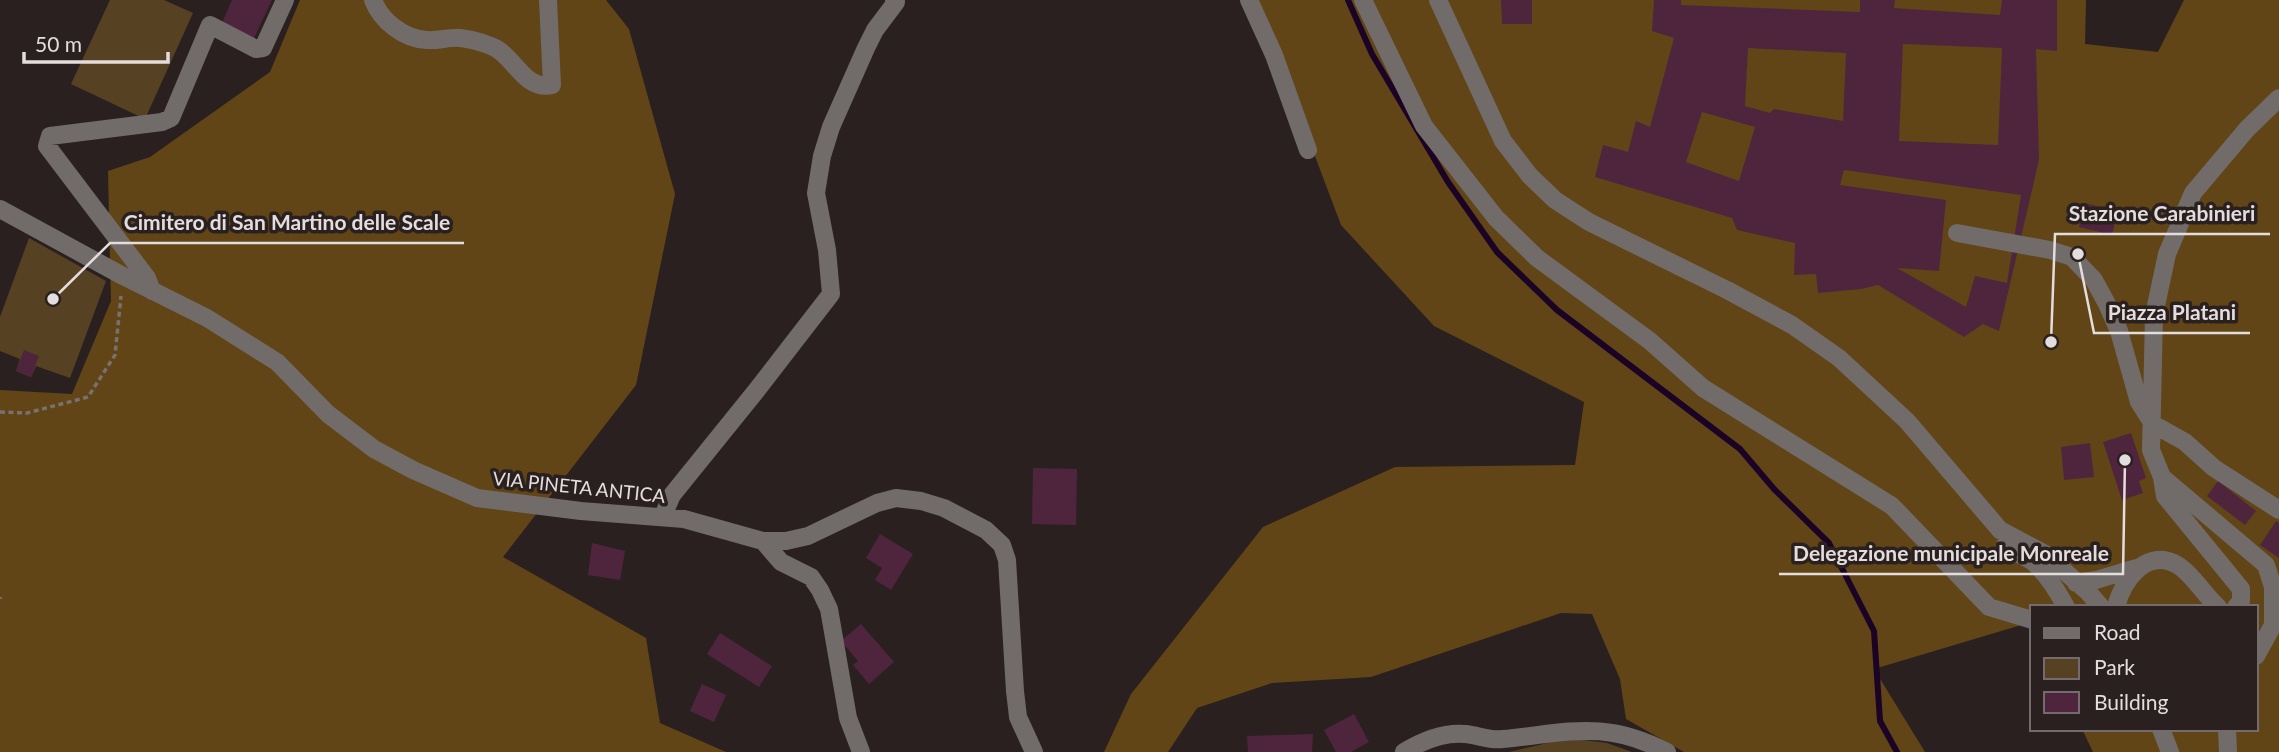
<svg xmlns="http://www.w3.org/2000/svg" width="2279" height="752" font-family="Lato,sans-serif">
  <style>
    .green { fill: #564222 }
    .forest { fill: #614516 }
    .lines { fill: none; stroke-linecap: round; stroke-linejoin: round }
    .stream { stroke: #1b0326; stroke-width: 6 }
    .building { fill: #4f253e; fill-rule: evenodd }
    .path { stroke: #797070; stroke-width: 3.5; stroke-dasharray: 5 3.5; stroke-linecap: butt }
    .minor { stroke: #716c6a; stroke-width: 18 }
    .labels { text-anchor: middle; stroke-width: 7; stroke-linejoin: round; paint-order: stroke }
    .street-label { font-size: 19px; fill: #e4dddd; stroke: #2a2020 }
    .leader { fill: none; stroke: #e4dddd; stroke-width: 2.5 }
    .callout-dot { fill: #e4dddd; stroke: #2a2020; stroke-width: 2.5 }
    .callout-label { font-size: 21px; text-anchor: middle; font-weight: bold; fill: #e4dddd; stroke: #2a2020; stroke-width: 7; stroke-linejoin: round; paint-order: stroke }
  </style>
  <rect width="100%" height="100%" fill="#2a2020"/>
  <path class="green" d="M110,0H164L193,13L145,119L71,84Z
    M29,238L106,281L70,378L36,366L31,377L16,371L20,359L0,351V317Z
    M1568,738L1607,743L1632,752H1509Z"/>
  <path class="forest" d="M300,0H606L629,29L675,194L636,385L503,557L646,638L660,723L726,752H0V390L72,394L111,301L108,171L150,157L270,72Z
    M1256,0H2086L2085,44L2158,52L2184,0H2279V752H2093L2082,729H2256V607H2032V631L2028,623L1874,669L1925,752H1684L1626,719L1620,679L1592,614L1561,613L1371,677L1272,683L1197,708L1168,752H1104L1131,694L1263,527L1395,467L1575,465L1584,402L1434,326L1341,225Z"/>
  <g class="lines">
    <path class="stream" d="M1348,0L1372,54L1448,182L1497,252L1557,310L1740,449L1774,489L1829,543L1874,631L1880,721L1897,752"/>
  </g>
  <path class="building" d="M232,0H272L254,38L222,23Z
    M1501,0H1532V24H1502Z
    M1654,0H1681V5L1860,12V0H1895L1894,8L2000,15L2002,0H2057V51L2036,49L2039,160L1999,331L1983,324L1964,337L1878,285L1861,289L1818,293L1816,274L1794,275L1795,243L1737,230L1732,218L1595,177L1603,145L1628,152L1636,121L1650,127L1674,38L1652,31ZM1903,44L2002,48L1998,145L1899,141ZM1748,48L1846,53L1843,121L1774,109L1770,113L1745,106ZM1702,112L1755,127L1739,181L1686,162ZM1844,170L2021,195L2007,283L1975,276L1966,307L1897,268L1939,271L1946,200L1840,185Z
    M2084,203L2118,211L2112,235L2079,227Z
    M24,350L39,356L31,377L16,371Z
    M2131,433L2146,478L2139,481L2143,493L2122,500L2103,442Z
    M2090,443L2094,477L2064,480L2061,447Z
    M1033,468L1077,469L1076,525L1032,524Z
    M2218,481L2256,511L2245,525L2207,496Z
    M2276,521L2279,523V558L2260,545Z
    M880,534L913,554L891,590L875,580L882,568L866,558Z
    M592,543L625,551L620,580L588,575Z
    M861,624L894,662L869,684L853,665L858,661L841,641Z
    M720,633L772,666L759,687L707,654Z
    M702,684L726,695L714,722L690,711Z
    M1354,714L1369,742L1351,752H1336L1324,730Z
    M1313,734L1312,752H1248L1247,736Z"/>
  <g class="lines">
    <path class="path" d="M0,412L27,413L88,397L115,355L121,296
      M0,597V599"/>
    <path class="minor" d="M373,0C381,21 404,39 427,40C438,41 449,37 460,38C470,39 481,42 491,46C514,54 523,91 552,85L548,0
      M1249,0L1274,55L1308,150
      M1363,0L1424,126L1496,218L1537,258L1650,341L1703,388L1892,506L1989,607L2032,620
      M1438,0L1503,141L1530,176L1555,200L1589,222L1727,290L1792,325L1839,358L1907,421L2000,530L2045,554L2088,592L2101,607
      M0,209L123,276L207,318L277,362L328,414L374,449L413,470L477,498L581,511L684,519L763,541H786L808,536L877,503L896,498L921,501L944,508L986,530L1002,545L1007,560L1015,691L1018,717L1034,752
      M1957,233L2050,250L2072,257L2094,280L2107,304L2119,331L2139,402L2153,424L2185,442L2214,468L2279,510
      M152,291L147,278L47,146L50,136L162,122L171,118L210,25L256,49L263,48L285,0
      M2162,477L2165,496L2241,589V601L2236,607
      M663,516L672,495L756,391L831,294L827,250L816,193L822,156L831,127L866,48L875,30L896,2L894,0
      M763,541L781,562L811,577L820,590L829,609L848,718L861,752
      M2006,543C2011,553 2024,555 2033,562C2046,573 2058,592 2066,607
      M2076,583L2096,580L2136,568
      M2116,607C2123,579 2148,546 2179,566C2193,575 2205,596 2218,607
      M2256,656L2273,625V587L2266,565L2162,477L2151,450L2154,315L2167,254L2193,193L2247,129L2279,98
      M2161,729L2170,752
      M2227,729L2228,752
      M1404,752C1422,741 1443,732 1465,734C1478,735 1490,741 1503,739C1568,733 1604,719 1667,752"/>
  </g>
  <g class="labels">
    <g class="street-label">
      <text transform="translate(579 487) rotate(6)" y="7">VIA PINETA ANTICA</text>
    </g>
  </g>
  <path class="leader" d="M2051 342L2055 234H2270M53 299L110 243H464M2078 254L2094 333H2250M2125 460L2123 574H1779"/>
  <g class="callout-dot">
    <circle cx="2051" cy="342" r="7"/>
    <circle cx="53" cy="299" r="7"/>
    <circle cx="2078" cy="254" r="7"/>
    <circle cx="2125" cy="460" r="7"/>
  </g>
  <g class="callout-label">
    <text x="2162" y="221">Stazione Carabinieri</text>
    <text x="287" y="230">Cimitero di San Martino delle Scale</text>
    <text x="2172" y="320">Piazza Platani</text>
    <text x="1951" y="561">Delegazione municipale Monreale</text>
  </g>
  <rect x="2030" y="605" width="228" height="126" fill="#2a2020" stroke="#746c6c" stroke-width="2"/>
  <rect x="2044" y="628" width="35" height="10" fill="#716c6a" stroke="#746c6c" stroke-width="2"/>
  <text x="2094" y="640" font-size="21" fill="#e4dddd">Road</text>
  <rect x="2044" y="658" width="35" height="21" fill="#564222" stroke="#746c6c" stroke-width="2"/>
  <text x="2094" y="675" font-size="21" fill="#e4dddd">Park</text>
  <rect x="2044" y="692" width="35" height="21" fill="#4f253e" stroke="#746c6c" stroke-width="2"/>
  <text x="2094" y="710" font-size="21" fill="#e4dddd">Building</text>
  <path d="M24 52v10h144v-10" fill="none" stroke="#e4dddd" stroke-width="3.5"/>
  <text x="35" y="52" font-size="21" fill="#e4dddd" stroke="#2a2020" stroke-width="5" paint-order="stroke">50 m</text>
</svg>
